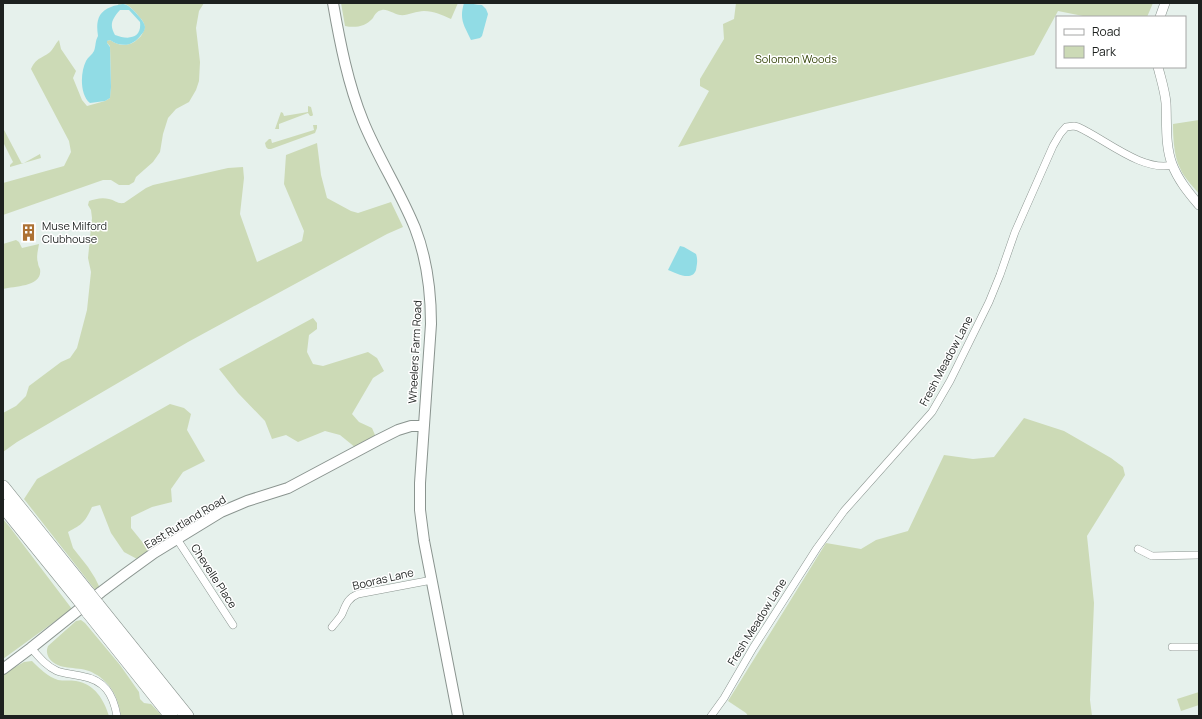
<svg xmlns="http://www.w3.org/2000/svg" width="1202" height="719" font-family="Manrope,sans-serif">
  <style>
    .green { fill: #ccdab6 }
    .water { fill: #91dce5; fill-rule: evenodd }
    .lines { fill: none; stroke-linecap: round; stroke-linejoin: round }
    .minor-casing { stroke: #8a948f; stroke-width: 8 }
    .tertiary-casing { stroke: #8a948f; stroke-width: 10 }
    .secondary-casing { stroke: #8a948f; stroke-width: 12 }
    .motorway-casing { stroke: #8a948f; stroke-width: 14 }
    .minor { stroke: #fff; stroke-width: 7 }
    .tertiary { stroke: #fff; stroke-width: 9 }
    .secondary { stroke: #fff; stroke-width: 10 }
    .motorway { stroke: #fff; stroke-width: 13 }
    .motorway-bridge-casing { stroke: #8a948f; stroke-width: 14; stroke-linecap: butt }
    .motorway-bridge { stroke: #fff; stroke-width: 13 }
    .labels { text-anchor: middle; stroke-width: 3; stroke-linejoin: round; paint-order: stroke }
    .park-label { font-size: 11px; fill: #334307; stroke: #fff }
    .poi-label { font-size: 11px; fill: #1d211f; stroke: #fff; text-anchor: start }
    .street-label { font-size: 11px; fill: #1d211f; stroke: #fff }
  </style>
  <rect width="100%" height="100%" fill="#e6f1ec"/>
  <path class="green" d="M119,3H204L199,11L196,28L200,62L199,81L196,90L189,102L176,109L168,118L163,134L160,152L153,162L136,177L134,182L129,185H119L111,180H103L3,215V183L64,166L71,152L69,141L31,69C37,56 43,59 51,51C54,48 55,44 59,40L61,49L76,71L73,78L82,100L87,106L105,101L110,98L111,83L110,46L107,43V41L110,40C122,48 132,46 141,36C143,32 146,29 144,24C143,20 139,17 137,14C133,10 130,6 125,4L118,5Z
    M341,3H458L451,19C442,15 434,11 424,11C416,11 407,16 400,15C393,14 388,9 382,10C377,11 375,14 373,18C365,27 355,28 345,26Z
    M736,3H1153L1147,17H1088L1058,11L1034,55L678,147L709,91L700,86V79L724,39L723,24L734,19Z
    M308,106L311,107L313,115L312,116H310L308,113L279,124V129H275L281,112L283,113L284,116L308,112Z
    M1199,120V194C1193,186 1184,178 1180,168C1174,157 1173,137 1173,124Z
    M313,125H317V128L315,133L271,149H268L266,147L265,143L269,139H271L272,143L314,130Z
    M3,128L22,164L40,154L41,158L10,167V165L13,162L3,142Z
    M317,143L321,175L327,198L351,211L358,213L391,202L403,227L387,234L188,342L17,442L3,452V413L16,406L26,396L29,386L61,362L70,358L77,348L87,310L91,272L88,258L92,218L91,210L88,205L89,201C95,199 102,197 109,199C115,200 117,204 124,203L146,188L153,185L228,168L243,167L244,178L240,214L257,262L302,241L304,231L284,184L286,155Z
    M16,240L19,242L22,248L39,244C38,250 36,257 38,263C38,265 39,267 40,269C43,287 15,286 3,289V244Z
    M313,318L317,323V329L309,335L307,352L313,364L323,366L368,352L377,358L384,371L373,378L352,414L359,422L372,428L375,435L356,448L340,435L325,431L298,442L286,435L272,439L265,421L238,393L219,369Z
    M170,404L184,408L191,414L187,430L205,461L183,472L171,489L172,502L152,507L131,517V528L148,549V553L139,560L124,552L111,533L100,505L92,507C85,522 83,524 68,532L73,548L88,567L95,578L100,588L96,591L24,499L37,479Z
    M1024,418L1064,431L1111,458L1123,467L1125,475L1087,536L1094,603L1090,700L1092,716H748L746,713L728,701L826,543L861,549L876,540L908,531L944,455L973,459L994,457Z
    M3,519L9,526L72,609L3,659Z
    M81,620L85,623L120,665L139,692L140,699L144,703L151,704L162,716H121C118,699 114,688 100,677C97,675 92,672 89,671C76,666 58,671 49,658C47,654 46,651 48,646L76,621Z
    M32,661C39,668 48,677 58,680C63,681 70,680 76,681C95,684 104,700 109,716H3V674L24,662Z
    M1199,692V705L1181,711L1177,699Z"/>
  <path class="water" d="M464,3C471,3 476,5 482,5L486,9L488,14L482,36L480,38L471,40C464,25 459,20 464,3Z
    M123,4C129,5 132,9 136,13C139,17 144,21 145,27C145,30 143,33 141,35C133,46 122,48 110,40L107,41V43L110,47L111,87L110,98L105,101L90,103C80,95 80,73 86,61C88,57 92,55 94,51C96,46 95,41 98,36C96,23 97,12 111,7C115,5 119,5 123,4ZM120,10H129L140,22C142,39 128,40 115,35C109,25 112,19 120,10Z
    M680,246L684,247L696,254C698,260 697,264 696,270C692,282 676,273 668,270Z"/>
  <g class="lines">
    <defs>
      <path id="minor" d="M177,539L233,625
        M1138,549L1152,556L1199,555
        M332,627C335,623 339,619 342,614C346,604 348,598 358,594L432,580
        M1172,647H1199
        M31,648C39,657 46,666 57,671C65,674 73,674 81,676C105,680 113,694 117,716
        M711,716L724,698L753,648L817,548L844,511L932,412L950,381L989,302L1000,275L1015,232L1053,146L1060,134L1066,127L1074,126L1078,127C1105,139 1142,172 1172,165"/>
      <path id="tertiary" d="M1160,17L1165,3
        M1158,67C1161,79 1165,91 1166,103C1167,124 1165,145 1172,164C1178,180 1189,193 1199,205"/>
      <path id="secondary" d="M333,3C340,43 348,84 363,121C378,158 400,191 415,228C427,259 431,291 431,324L420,483V510L424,541L458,716
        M3,669L31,648L101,592L125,574L154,553L221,512L247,501L288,488L378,440L398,430L411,426H424"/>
      <path id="motorway" d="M3,487L89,594
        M3,506L80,601
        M97,604L187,716
        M88,612L171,716"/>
    </defs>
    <use href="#minor" class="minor-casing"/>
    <use href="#tertiary" class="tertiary-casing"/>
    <use href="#secondary" class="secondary-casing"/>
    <use href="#motorway" class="motorway-casing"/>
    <use href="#minor" class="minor"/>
    <use href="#tertiary" class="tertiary"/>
    <use href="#secondary" class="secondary"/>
    <use href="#motorway" class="motorway"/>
    <defs>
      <path id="motorway-bridge" d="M89,594L97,604
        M80,601L88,612"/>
    </defs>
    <use href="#motorway-bridge" class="motorway-bridge-casing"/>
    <use href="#motorway-bridge" class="motorway-bridge"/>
  </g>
  <defs>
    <symbol id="building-bare" viewBox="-9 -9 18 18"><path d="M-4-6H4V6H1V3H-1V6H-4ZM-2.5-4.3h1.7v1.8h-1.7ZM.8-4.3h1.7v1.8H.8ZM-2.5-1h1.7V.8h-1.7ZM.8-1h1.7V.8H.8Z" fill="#ad7133" stroke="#fff" stroke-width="2.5" paint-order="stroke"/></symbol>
  </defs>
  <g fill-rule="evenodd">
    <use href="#building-bare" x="16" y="220" width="25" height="25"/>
  </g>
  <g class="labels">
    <g class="park-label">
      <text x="796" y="63">Solomon Woods</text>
    </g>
    <g class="poi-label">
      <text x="42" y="230">Muse Milford<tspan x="42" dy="13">Clubhouse</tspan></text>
    </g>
    <g class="street-label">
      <text transform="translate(415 352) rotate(-87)" y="4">Wheelers Farm Road</text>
      <text transform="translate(946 361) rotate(-62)" y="4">Fresh Meadow Lane</text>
      <text transform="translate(185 522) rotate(-31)" y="4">East Rutland Road</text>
      <text transform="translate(214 576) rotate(57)" y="4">Chevelle Place</text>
      <text transform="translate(383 579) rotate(-13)" y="4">Booras Lane</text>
      <text transform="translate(757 622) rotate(-58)" y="4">Fresh Meadow Lane</text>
    </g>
  </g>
  <rect width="1202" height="719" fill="none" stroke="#1d211f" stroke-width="8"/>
  <rect x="1056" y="16" width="130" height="52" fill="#ffffff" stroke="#a5a6a5"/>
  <rect x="1064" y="29" width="20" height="6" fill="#ffffff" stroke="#a5a6a5"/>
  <text x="1092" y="36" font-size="12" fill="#1d211f">Road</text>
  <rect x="1064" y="46" width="20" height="12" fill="#ccdab6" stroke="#a5a6a5"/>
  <text x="1092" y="56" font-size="12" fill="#1d211f">Park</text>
</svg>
